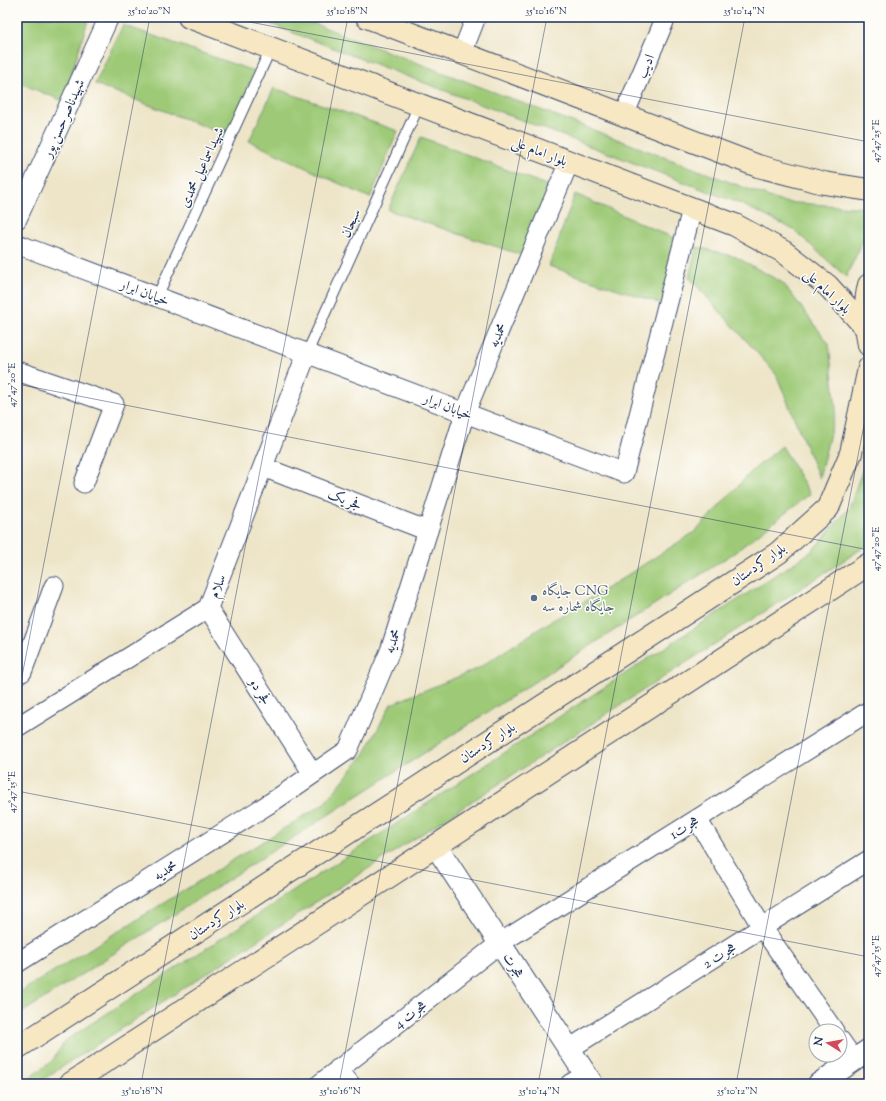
<svg xmlns="http://www.w3.org/2000/svg" width="886" height="1101" font-family="'Sorts Mill Goudy',Amiri,serif">
  <style>
    .green { fill: #9eca77; stroke: #5c7c6a }
    .lines { fill: none; stroke-linecap: round; stroke-linejoin: round }
    .service-casing { stroke: #3b4a6e; stroke-width: 12 }
    .minor-casing { stroke: #3b4a6e; stroke-width: 21 }
    .tertiary-casing { stroke: #3b4a6e; stroke-width: 24 }
    .secondary-casing { stroke: #3b4a6e; stroke-width: 24 }
    .service { stroke: #fff; stroke-width: 10 }
    .minor { stroke: #fff; stroke-width: 19 }
    .tertiary { stroke: #fff; stroke-width: 22 }
    .secondary { stroke: #f7e8c3; stroke-width: 22 }
    .ticks { fill: none; stroke: #1b2f5e; stroke-width: 1; stroke-opacity: 0.45 }
    .service-dot { fill: #5c6f8a; stroke: #fdfcf7; stroke-width: 1.5 }
    .labels { text-anchor: middle; stroke-width: 3; stroke-linejoin: round; paint-order: stroke }
    .street-label { font-size: 14px; fill: #1b2f5e; stroke: #fdfcf7 }
    .service-label { font-size: 14px; fill: #4e5e75; stroke: #fdfcf7; text-anchor: start }
    .neatline { fill: none; stroke: #1b2f5e; stroke-width: 1.5 }
    .ticks-label { font-size: 10px; text-anchor: middle; fill: #1b2f5e }
  </style>
  <rect width="100%" height="100%" fill="#fdfcf7"/>
  <filter id="ink" filterUnits="userSpaceOnUse"><feTurbulence type="fractalNoise" baseFrequency=".025" numOctaves="2"/><feDisplacementMap in="SourceGraphic" scale="8" xChannelSelector="R" yChannelSelector="G"/><feConvolveMatrix kernelMatrix="1 2 1 2 8 2 1 2 1" color-interpolation-filters="sRGB"/></filter>
  <filter id="wash" filterUnits="userSpaceOnUse"><feTurbulence type="fractalNoise" baseFrequency=".012" numOctaves="4" result="noise"/><feDisplacementMap in="SourceGraphic" scale="16" xChannelSelector="R" yChannelSelector="G"/><feGaussianBlur stdDeviation="0.9" result="paint"/><feColorMatrix in="noise" values="0 0 0 0 0 0 0 0 0 0 0 0 0 0 0 0 0 1.4 0 .05"/><feComposite in="paint" operator="in"/></filter>
  <g filter="url(#wash)">
    <rect width="100%" height="100%" fill="#eee5c8"/>
    <path class="green" d="M17,17H89L63,101L17,82Z
      M252,17H297L782,202L869,208V234L862,243L846,277L794,230L741,204Z
      M123,25L256,72L226,135L95,84Z
      M274,88L398,131L370,198L249,141Z
      M421,137L554,188L530,258L388,210Z
      M575,194L676,239L665,305L549,266Z
      M697,247L736,257L783,283L829,344L836,409L819,478L776,374L689,277Z
      M782,446L810,494L734,553L17,1016V994L325,803L365,753L391,704L477,669L548,623L601,592L696,531L753,470Z
      M869,451V544L36,1084H21L52,1061L65,1041L812,551L849,508Z"/>
  </g>
  <g filter="url(#ink)">
    <g class="lines">
      <defs>
        <path id="service" d="M157,297L271,48
          M307,353L419,105"/>
        <path id="minor" d="M462,53L476,17
          M624,115L666,17
          M17,219L109,17
          M17,244L624,473L692,209
          M17,371L114,404L84,483
          M263,467L428,531
          M208,608L313,774
          M17,670L22,672L54,586
          M17,727L208,608L307,353
          M697,819L762,927L834,1031
          M17,963L275,800L348,750L390,651L465,413L569,162
          M840,1040L854,1060
          M569,1049L869,860
          M338,1069L350,1084
          M320,1084L500,943L869,711
          M570,1084L586,1075"/>
        <path id="tertiary" d="M436,846L592,1084
          M819,1084L869,1050"/>
        <path id="secondary" d="M189,17L735,225L784,252L828,286L865,327
          M367,17L758,166L824,183L869,190
          M869,285C864,305 865,325 869,345
          M17,1048L778,553L828,508L851,453L869,368
          M70,1084L869,564"/>
      </defs>
      <use href="#service" class="service-casing"/>
      <use href="#minor" class="minor-casing"/>
      <use href="#tertiary" class="tertiary-casing"/>
      <use href="#secondary" class="secondary-casing"/>
      <use href="#service" class="service"/>
      <use href="#minor" class="minor"/>
      <use href="#tertiary" class="tertiary"/>
      <use href="#secondary" class="secondary"/>
    </g>
  </g>
  <path class="ticks" d="M224,17L869,142M17,384L869,550M17,702L150,17M17,791L869,957M141,1084L348,17M339,1084L547,17M538,1084L745,17M736,1084L869,399"/>
  <circle class="service-dot" cx="534" cy="598" r="4"/>
  <g class="labels">
    <g class="street-label">
      <text transform="translate(645 66) rotate(-67)" y="5">ادیب</text>
      <text transform="translate(63 118) rotate(-66)" y="5">شهیدناصرحسن پور</text>
      <text transform="translate(540 151) rotate(21)" y="5">بلوار امام علی</text>
      <text transform="translate(201 167) rotate(-65)" y="5">شهیداسماعیل محمدی</text>
      <text transform="translate(350 223) rotate(-66)" y="5">سبحان</text>
      <text transform="translate(828 291) rotate(43)" y="5">بلوار امام علی</text>
      <text transform="translate(145 292) rotate(21)" y="5">خیابان ابرار</text>
      <text transform="translate(497 335) rotate(-67)" y="5">محمدیه</text>
      <text transform="translate(448 406) rotate(21)" y="5">خیابان ابرار</text>
      <text transform="translate(345 499) rotate(21)" y="5">فجر یک</text>
      <text transform="translate(758 564) rotate(-35)" y="5">بلوار کردستان</text>
      <text transform="translate(217 586) rotate(-69)" y="5">سلام</text>
      <text transform="translate(392 641) rotate(-71)" y="5">محمدیه</text>
      <text transform="translate(261 691) rotate(58)" y="5">فجر دو</text>
      <text transform="translate(487 742) rotate(-33)" y="5">بلوار کردستان</text>
      <text transform="translate(684 827) rotate(-32)" y="5">هجرت1</text>
      <text transform="translate(165 870) rotate(-32)" y="5">محمدیه</text>
      <text transform="translate(216 919) rotate(-33)" y="5">بلوار کردستان</text>
      <text transform="translate(719 955) rotate(-32)" y="5">هجرت 2</text>
      <text transform="translate(514 965) rotate(57)" y="5">هجرت</text>
      <text transform="translate(410 1014) rotate(-38)" y="5">هجرت 4</text>
    </g>
    <g class="service-label">
      <text x="542" y="595">جایگاه CNG<tspan x="542" dy="16">جایگاه شماره سه</tspan></text>
    </g>
  </g>
  <rect width="886" height="1101" fill="none" stroke="#fdfcf7" stroke-width="44"/>
  <g transform="translate(828 1043) rotate(281)"><circle r="19" fill="#fdfcf7" stroke="#a3aaba"/>
  <path d="M0-3L7 15L0 10L-7 15Z" fill="#d1495b"/>
  <text y="-6" font-size="11" font-weight="bold" text-anchor="middle" fill="#1b2f5e">N</text>
  </g>
  <rect x="22" y="22" width="842" height="1057" class="neatline"/>
  <g class="ticks-label">
    <text x="149" y="14">35°10'20"N</text>
    <text x="347" y="14">35°10'18"N</text>
    <text x="546" y="14">35°10'16"N</text>
    <text x="744" y="14">35°10'14"N</text>
    <text transform="translate(875 141) rotate(-90)" y="4">47°47'25"E</text>
    <text transform="translate(11 385) rotate(-90)" y="4">47°47'20"E</text>
    <text transform="translate(875 549) rotate(-90)" y="4">47°47'20"E</text>
    <text transform="translate(11 792) rotate(-90)" y="4">47°47'15"E</text>
    <text transform="translate(875 956) rotate(-90)" y="4">47°47'15"E</text>
    <text x="142" y="1094">35°10'18"N</text>
    <text x="340" y="1094">35°10'16"N</text>
    <text x="539" y="1094">35°10'14"N</text>
    <text x="737" y="1094">35°10'12"N</text>
  </g>
</svg>
